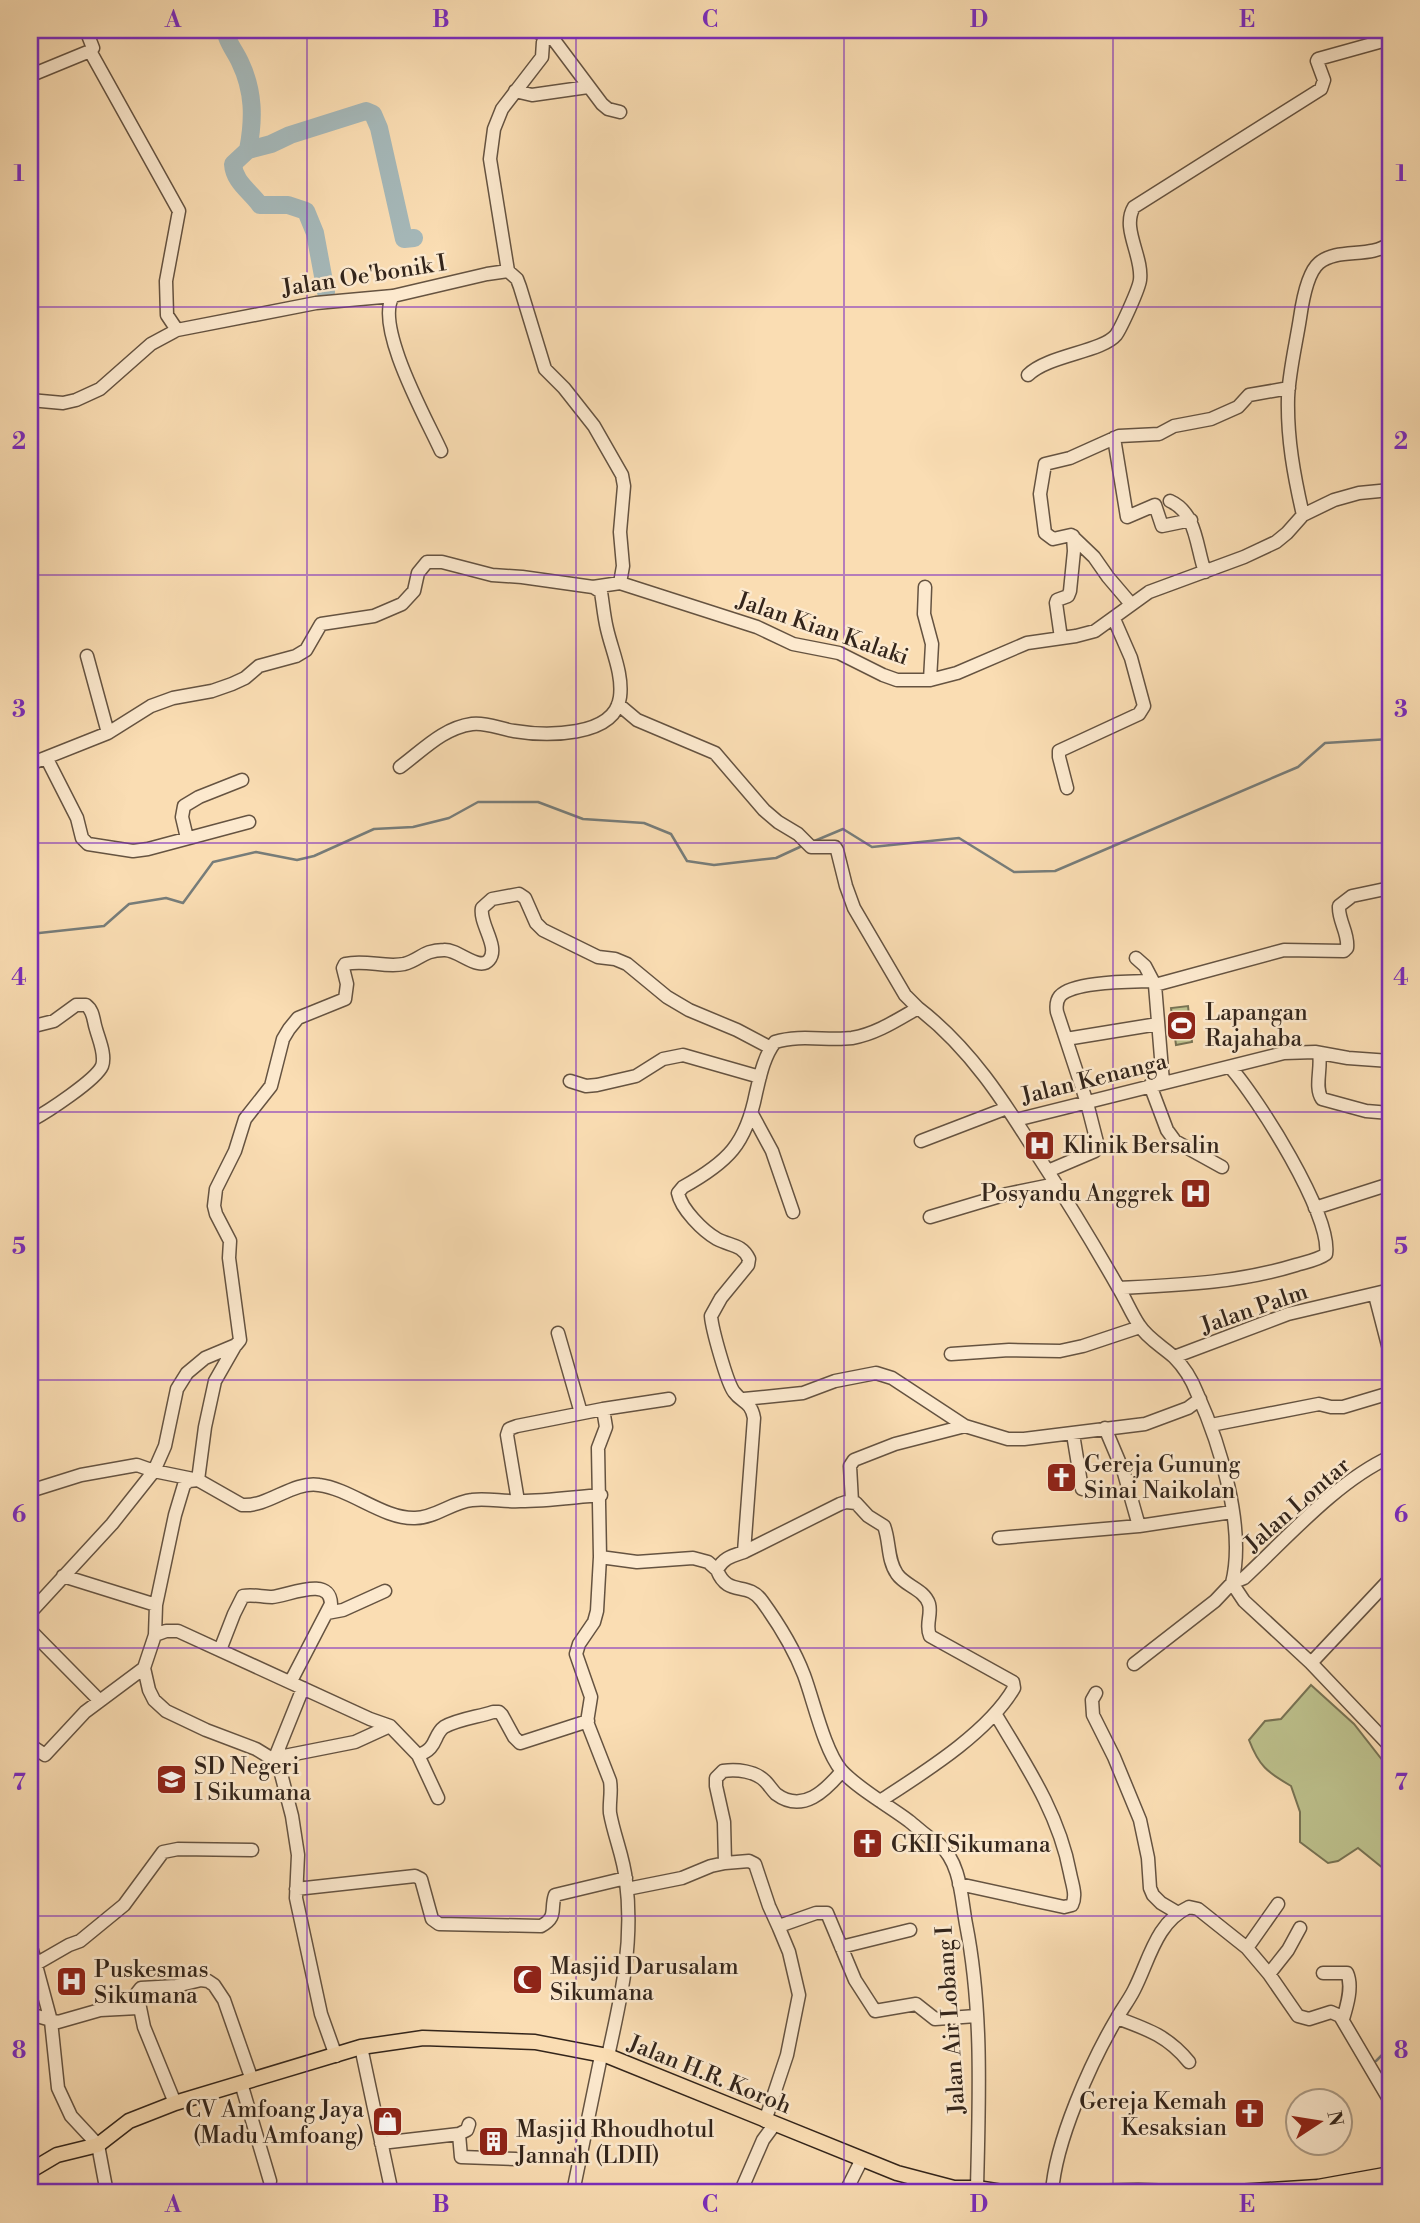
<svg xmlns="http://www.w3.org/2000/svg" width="1420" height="2223" font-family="'Libre Bodoni',serif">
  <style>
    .green { fill: #bdc18d; stroke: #787354; stroke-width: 2 }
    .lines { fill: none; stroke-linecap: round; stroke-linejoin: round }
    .stream { stroke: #777d7a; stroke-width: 2.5 }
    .river { stroke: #a5b8b9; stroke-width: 18 }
    .minor-casing { stroke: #655341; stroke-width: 15 }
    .major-casing { stroke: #33251b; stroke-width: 17 }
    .minor { stroke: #fce9ce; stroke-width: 12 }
    .major { stroke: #faddb3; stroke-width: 14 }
    .grid { fill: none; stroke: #7b2cbf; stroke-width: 2; stroke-opacity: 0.55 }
    .labels { text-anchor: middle; stroke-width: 5; stroke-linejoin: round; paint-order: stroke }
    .street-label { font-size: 23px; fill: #33251b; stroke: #fce9ce }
    .poi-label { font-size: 23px; fill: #33251b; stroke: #fce9ce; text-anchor: start }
    .neatline { fill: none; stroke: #7b2cbf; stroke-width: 2.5 }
    .grid-label { font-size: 23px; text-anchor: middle; font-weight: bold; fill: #7b2cbf }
  </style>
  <rect width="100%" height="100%" fill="#faddb3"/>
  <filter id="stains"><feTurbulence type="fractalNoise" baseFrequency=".00286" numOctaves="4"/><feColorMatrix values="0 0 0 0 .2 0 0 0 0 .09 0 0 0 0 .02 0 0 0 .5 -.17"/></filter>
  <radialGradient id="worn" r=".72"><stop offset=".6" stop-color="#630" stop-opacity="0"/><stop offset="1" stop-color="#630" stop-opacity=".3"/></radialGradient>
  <path class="green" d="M1188,1006L1192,1042L1176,1045L1171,1008Z
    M1311,1685L1354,1724L1390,1770V1864L1384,1869L1358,1848L1338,1861L1328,1863L1300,1842V1812L1291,1786C1267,1772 1259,1766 1249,1740L1265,1721L1281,1719Z"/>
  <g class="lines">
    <path class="stream" d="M812,842L843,829L872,847L959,838L1014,872L1055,871L1298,767L1325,743L1390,739
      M30,934L104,926L129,904L166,898L183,903L213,862L256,852L297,860L314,856L374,829L413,827L449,818L478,802H538L583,819L644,823L671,834L687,861L714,865L776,858L802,846
      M1376,2061L1390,2047"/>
    <path class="river" d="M229,30L230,32L227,37C230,46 236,53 240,62C254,91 254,119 248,150
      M326,292L315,233L306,211L288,205H260C250,191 234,182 233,164L248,150L271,144L290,135L366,111L373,114L379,128L404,239L414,238"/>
    <defs>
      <path id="minor" d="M86,30L93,48L90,51L179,211L166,281L167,315L177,330
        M533,30L554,40L602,104L608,109L620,112
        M34,74L90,51
        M515,91L532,95L588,87
        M508,271L490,159L494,129L502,109L542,57L543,42L547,39L543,30
        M393,296C374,326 427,420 441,451
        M1028,375C1048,355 1102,352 1116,335C1121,328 1139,289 1140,280C1143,256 1121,228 1134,207L1321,89L1324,80L1317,61L1318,59L1390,39
        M30,400L63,403L76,400L100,389L151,344L177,330L316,303L393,296L487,274L508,271L517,279L520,287L545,369L564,388L594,426L622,475L624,486L620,532L623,566L620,583
        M1114,438L1127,517L1155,505L1162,526L1191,520
        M1170,501C1197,513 1196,547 1205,572
        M1303,515C1294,476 1287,438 1288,398C1289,372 1296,344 1300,318C1302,304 1307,273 1319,263C1338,247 1371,259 1390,243
        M925,587L924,614L932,644L930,680
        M1131,604L1108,577L1094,557L1071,535L1053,539L1045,533L1040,494L1045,464L1070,458L1119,436L1159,434L1174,426L1211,419L1238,407L1249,395L1289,388
        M1061,638L1056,603L1057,600L1068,596L1070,591L1074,551L1073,536
        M87,656L108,733
        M618,704L637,720L715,753L764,810L778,822L798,834L811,847H835L837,850L846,886L854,908L905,995L918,1008
        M47,759L77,818L82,838L88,844L133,851L148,849L249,822
        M30,764L108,733L151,706L173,698L212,691L232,684L245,678L259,666L296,656L306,650L321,624L374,616L402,604L414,591L418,573L427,562H442L492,575L522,577L593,587L620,583L757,627L793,644L839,653L883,675L897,680H930L957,673L1027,643L1076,636L1095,631L1149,592L1244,557L1276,542L1287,533L1303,515L1334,500L1359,493L1390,490
        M400,767C423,750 443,728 472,724C486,722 500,729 514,731C544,736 615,738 620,697C623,674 612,651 607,629C604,617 603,604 601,592L593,587
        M1067,788L1059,757V751L1139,714L1144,706L1131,658L1114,619
        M187,838L182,817L184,806L199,797L242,780
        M1136,958L1145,966L1155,985L1163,1082
        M1155,985L1284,950L1344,951L1347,948C1349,933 1338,921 1339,906L1352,896L1390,888
        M30,1027L54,1021L76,1005H86C94,1011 93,1020 96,1029C99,1040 106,1055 102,1066C96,1080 47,1112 32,1120L30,1131
        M1066,1039L1158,1024
        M1319,1053C1322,1068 1314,1087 1322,1099L1366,1111L1390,1113
        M570,1081L586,1086L597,1085L636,1076L663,1059L683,1055L760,1077
        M1150,1085L1167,1130L1175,1141L1222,1167
        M752,1114L772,1151L793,1212
        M1016,1120L1284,1053L1315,1052L1348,1058L1390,1061
        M921,1141L1007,1108
        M1048,1171L1095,1151L1098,1146L1087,1103L1057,1012C1056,1006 1056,1001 1060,996C1074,981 1132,982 1153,981
        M1315,1208L1390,1184
        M930,1217L1007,1194L1056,1184
        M1119,1288C1179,1285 1238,1283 1296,1265C1306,1262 1318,1260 1326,1254C1332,1215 1257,1097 1230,1067
        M1375,1295L1390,1353
        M558,1333L581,1413
        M951,1354L1009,1350L1060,1351L1083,1346L1140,1327
        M1174,1357L1288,1314L1390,1290
        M744,1399L803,1393L835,1381L876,1373L892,1378L965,1426L1008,1439H1024L1145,1424L1188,1408L1200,1399
        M603,1409L669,1399
        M1211,1425L1319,1404L1331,1407H1343L1390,1393
        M1105,1428L1124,1473L1139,1526
        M1073,1434L1082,1489
        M30,1491L81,1475L137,1465L154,1471L198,1480L205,1427L215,1381L235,1346
        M518,1501L507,1435L509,1429L517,1426L603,1409L606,1427L598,1448L600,1557L597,1611L594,1622L579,1644L576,1654L591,1697L587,1722L610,1781C612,1792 609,1802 610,1813C614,1836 624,1858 626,1881C634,1943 621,1997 608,2056
        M852,1502L850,1466L854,1460L895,1444L965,1426
        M999,1538L1139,1526L1232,1512
        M744,1552L840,1504L846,1502L856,1503L868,1516L884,1526C890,1541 887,1560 897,1574C905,1586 924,1589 929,1604C932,1615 925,1625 930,1636L1013,1682L1014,1688C988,1733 923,1773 880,1801
        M600,1557L637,1562L693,1558L708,1562L717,1570
        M63,1576L156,1605
        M1232,1583L1244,1601L1311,1663L1390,1746
        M30,1613L112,1524L154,1471L165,1446L177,1389L187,1373L205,1358L236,1345L240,1340L229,1258L230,1241L216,1214L214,1206L216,1189L235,1151L245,1119L271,1086L283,1039L289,1029L298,1018L345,999L347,984L343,968L345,964C366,959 384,968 404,964C420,960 423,950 444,950C458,949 479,972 489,960C500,947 479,924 482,908L492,899L519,894L525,898L536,923L543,930L598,957L615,959L627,964L667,997L689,1010L737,1030L771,1048
        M327,1613L343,1610L385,1591
        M30,1630L99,1700
        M155,1635L166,1631H178L370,1719L390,1726L418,1755C438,1749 433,1735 444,1727C458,1719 478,1717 493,1712H499L502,1715L514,1737L520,1743L588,1721
        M220,1650L234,1614L243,1596C253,1594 262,1597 272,1597C288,1596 330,1575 331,1604L291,1681
        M1311,1663L1390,1579
        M1134,1664L1215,1601L1232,1583L1244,1578C1287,1538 1337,1481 1390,1457
        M1096,1693L1092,1700L1093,1715L1114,1757L1140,1820L1148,1858L1150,1888L1153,1895L1161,1903L1178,1913
        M30,1745L45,1755L85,1712L144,1668
        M418,1755L438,1798
        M274,1758L355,1742L390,1726
        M274,1760L303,1688
        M725,1863L749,1861L755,1864L769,1906L779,1928L782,1925L816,1913H827L855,1980L875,2011L916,2004L935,2019L976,2016
        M959,1884L1064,1907L1072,1905C1077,1895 1072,1884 1070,1873C1059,1814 1026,1765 996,1715
        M296,1889L415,1876L421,1879L432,1919L439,1924L541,1926C558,1917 550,1909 555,1895L626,1878
        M627,1889L682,1878L711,1866L725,1863L724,1822L716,1786V1778L723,1771C737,1769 755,1771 765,1781C769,1785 772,1790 776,1794C803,1814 826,1790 842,1771
        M30,1943L51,2021L58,2088L71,2116L98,2145L107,2193
        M841,1947L910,1930
        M1247,1948L1278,1904
        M36,1964L69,1945L80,1941L124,1905L163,1852L178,1849L252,1850
        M1323,1973H1347C1353,1986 1347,2006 1343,2019
        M1269,1974L1288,1950L1300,1928
        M30,2014L58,2022L100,2010L138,2008
        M1117,2018C1147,2029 1168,2036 1189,2062
        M361,2047L392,2193
        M336,2056L321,2014L296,1898L298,1855L292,1816L279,1766L274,1760L256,1749L206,1730L166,1711L154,1700L149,1690L144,1668L155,1635L156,1605L175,1515L184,1485L189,1481L198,1480L242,1505C269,1507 292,1481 319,1485C351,1489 383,1519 415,1518C435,1518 452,1502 472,1500C488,1498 504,1502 520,1501C547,1501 574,1497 601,1495
        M241,2083L270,2181
        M175,2103L144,2027L137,1993L141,1988L176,1986L201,1980L208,1981L214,1985L224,2000L252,2080
        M765,2121L787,2055L799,1995L789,1952L779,1928
        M459,2134L467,2130L469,2124
        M381,2143L459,2134L461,2157L516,2159
        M977,2188C979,2100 983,2010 966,1924C961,1897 961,1863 939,1844C928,1838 919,1829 909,1821C889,1806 857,1788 841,1770C824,1749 814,1702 804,1675C794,1649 778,1623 762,1601C747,1580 728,1598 717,1570C723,1558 732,1556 744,1552L754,1418C751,1401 742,1403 734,1392C727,1383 712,1329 711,1316L721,1298L748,1265L749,1259C742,1244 730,1246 717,1239C703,1231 681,1209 678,1193L683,1187C728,1162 746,1144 756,1093C760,1076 764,1056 775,1042C800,1034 827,1041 852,1038C876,1034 897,1020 918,1008C970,1048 1004,1101 1038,1156C1066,1199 1093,1243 1118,1287C1126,1300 1131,1313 1139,1325C1147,1338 1163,1347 1174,1357C1184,1367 1192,1380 1197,1393C1220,1444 1246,1528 1232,1583
        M573,2192L601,2056
        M740,2193L763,2140L774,2125
        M845,2193L862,2159
        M1052,2193C1055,2142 1091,2062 1117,2018C1122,2009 1129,2000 1134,1990C1149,1961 1156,1922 1189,1907L1198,1909L1247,1948L1269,1974L1298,2016L1309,2019L1331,2012L1340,2016L1390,2101"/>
      <path id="major" d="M30,2171L57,2155L98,2145L129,2121L175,2103L361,2047L423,2038L535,2042L608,2056L897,2173L954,2188H977L1008,2193L1138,2191L1221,2193L1318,2187L1390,2174"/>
    </defs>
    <use href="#minor" class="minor-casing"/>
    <use href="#major" class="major-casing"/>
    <use href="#minor" class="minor"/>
    <use href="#major" class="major"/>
  </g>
  <path class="grid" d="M307,30V2193M576,30V2193M844,30V2193M1113,30V2193M30,307H1390M30,575H1390M30,843H1390M30,1112H1390M30,1380H1390M30,1648H1390M30,1916H1390"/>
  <defs>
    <symbol id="stadium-square" viewBox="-11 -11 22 22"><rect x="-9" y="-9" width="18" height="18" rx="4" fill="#8f2418" stroke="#fce9ce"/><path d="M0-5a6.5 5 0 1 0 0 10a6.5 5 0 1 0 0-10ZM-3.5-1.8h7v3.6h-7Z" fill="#fff"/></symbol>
    <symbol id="hospital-square" viewBox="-11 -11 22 22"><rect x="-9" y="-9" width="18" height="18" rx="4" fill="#8f2418" stroke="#fce9ce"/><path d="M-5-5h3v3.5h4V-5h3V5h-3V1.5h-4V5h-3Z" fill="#fff"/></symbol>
    <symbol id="church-square" viewBox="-11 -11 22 22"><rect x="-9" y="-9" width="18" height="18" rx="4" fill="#8f2418" stroke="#fce9ce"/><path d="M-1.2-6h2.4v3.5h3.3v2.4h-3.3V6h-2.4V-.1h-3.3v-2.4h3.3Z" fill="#fff"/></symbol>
    <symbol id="school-square" viewBox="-11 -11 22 22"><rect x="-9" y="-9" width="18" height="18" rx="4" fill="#8f2418" stroke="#fce9ce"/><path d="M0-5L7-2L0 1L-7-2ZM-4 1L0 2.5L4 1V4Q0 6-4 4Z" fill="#fff"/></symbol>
    <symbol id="mosque-square" viewBox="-11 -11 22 22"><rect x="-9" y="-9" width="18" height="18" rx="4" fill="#8f2418" stroke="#fce9ce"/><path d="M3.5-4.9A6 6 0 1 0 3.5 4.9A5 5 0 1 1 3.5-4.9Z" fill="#fff"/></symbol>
    <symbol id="shop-square" viewBox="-11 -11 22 22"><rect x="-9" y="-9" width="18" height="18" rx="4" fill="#8f2418" stroke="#fce9ce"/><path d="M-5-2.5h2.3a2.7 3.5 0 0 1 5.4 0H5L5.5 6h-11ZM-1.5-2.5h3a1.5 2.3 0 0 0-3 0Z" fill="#fff"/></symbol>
    <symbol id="building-square" viewBox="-11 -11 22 22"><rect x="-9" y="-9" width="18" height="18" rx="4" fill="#8f2418" stroke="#fce9ce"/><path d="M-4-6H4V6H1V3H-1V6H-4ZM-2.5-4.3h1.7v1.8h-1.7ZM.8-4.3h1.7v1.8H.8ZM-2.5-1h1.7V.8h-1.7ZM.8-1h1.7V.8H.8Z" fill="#fff"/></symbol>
  </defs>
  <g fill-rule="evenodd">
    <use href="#stadium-square" x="1164" y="1008" width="35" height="35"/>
    <use href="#hospital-square" x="1022" y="1128" width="35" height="35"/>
    <use href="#hospital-square" x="1178" y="1176" width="35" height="35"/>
    <use href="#church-square" x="1044" y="1460" width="35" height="35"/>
    <use href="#school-square" x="154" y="1762" width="35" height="35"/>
    <use href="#church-square" x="850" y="1826" width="35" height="35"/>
    <use href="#mosque-square" x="510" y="1962" width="35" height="35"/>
    <use href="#hospital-square" x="54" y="1964" width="35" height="35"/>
    <use href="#church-square" x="1232" y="2096" width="35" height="35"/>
    <use href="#shop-square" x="370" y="2104" width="35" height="35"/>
    <use href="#building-square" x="476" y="2124" width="35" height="35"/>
  </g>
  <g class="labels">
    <g class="street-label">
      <text transform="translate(364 275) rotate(-9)" y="8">Jalan Oe'bonik I</text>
      <text transform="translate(823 628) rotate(19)" y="8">Jalan Kian Kalaki</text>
      <text transform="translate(1094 1078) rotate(-14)" y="8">Jalan Kenanga</text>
      <text transform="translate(1254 1308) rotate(-19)" y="8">Jalan Palm</text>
      <text transform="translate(1297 1504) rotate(-41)" y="8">Jalan Lontar</text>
      <text transform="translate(950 2020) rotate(-94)" y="8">Jalan Air Lobang I</text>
      <text transform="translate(710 2074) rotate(22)" y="8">Jalan H.R. Koroh</text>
    </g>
    <g class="poi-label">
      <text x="1205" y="1020">Lapangan<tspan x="1205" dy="26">Rajahaba</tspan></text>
      <text x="1063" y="1153">Klinik Bersalin</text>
      <text x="1173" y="1201" text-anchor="end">Posyandu Anggrek</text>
      <text x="1084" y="1472">Gereja Gunung<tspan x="1084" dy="26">Sinai Naikolan</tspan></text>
      <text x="194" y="1774">SD Negeri<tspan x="194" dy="26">I Sikumana</tspan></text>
      <text x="891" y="1852">GKII Sikumana</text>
      <text x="550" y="1974">Masjid Darusalam<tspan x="550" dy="26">Sikumana</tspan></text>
      <text x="94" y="1977">Puskesmas<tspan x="94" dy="26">Sikumana</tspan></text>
      <text x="1227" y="2109" text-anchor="end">Gereja Kemah<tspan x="1227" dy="26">Kesaksian</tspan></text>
      <text x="364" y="2117" text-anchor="end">CV Amfoang Jaya<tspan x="364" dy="26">(Madu Amfoang)</tspan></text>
      <text x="516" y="2137">Masjid Rhoudhotul<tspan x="516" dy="26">Jannah (LDII)</tspan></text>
    </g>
  </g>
  <rect width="1420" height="2223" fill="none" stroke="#faddb3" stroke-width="77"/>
  <g transform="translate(1319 2122) rotate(78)"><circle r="33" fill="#fce9ce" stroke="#ac9b86" stroke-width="2"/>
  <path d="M0-5L12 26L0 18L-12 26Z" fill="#8f2418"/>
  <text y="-10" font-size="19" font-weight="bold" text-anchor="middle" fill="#33251b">N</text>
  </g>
  <rect x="38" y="38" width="1344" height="2146" class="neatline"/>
  <g class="grid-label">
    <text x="173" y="27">A</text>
    <text x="441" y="27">B</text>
    <text x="710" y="27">C</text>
    <text x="979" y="27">D</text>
    <text x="1247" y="27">E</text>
    <text x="19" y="181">1</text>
    <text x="1401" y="181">1</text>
    <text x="19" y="449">2</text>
    <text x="1401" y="449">2</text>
    <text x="19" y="717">3</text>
    <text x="1401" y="717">3</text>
    <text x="19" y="985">4</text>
    <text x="1401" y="985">4</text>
    <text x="19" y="1254">5</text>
    <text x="1401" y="1254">5</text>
    <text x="19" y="1522">6</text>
    <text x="1401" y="1522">6</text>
    <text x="19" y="1790">7</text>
    <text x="1401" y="1790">7</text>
    <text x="19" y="2058">8</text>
    <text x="1401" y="2058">8</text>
    <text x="173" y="2212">A</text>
    <text x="441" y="2212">B</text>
    <text x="710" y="2212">C</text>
    <text x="979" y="2212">D</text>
    <text x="1247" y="2212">E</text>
  </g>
  <rect width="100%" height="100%" filter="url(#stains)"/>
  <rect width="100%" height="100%" fill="url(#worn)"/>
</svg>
